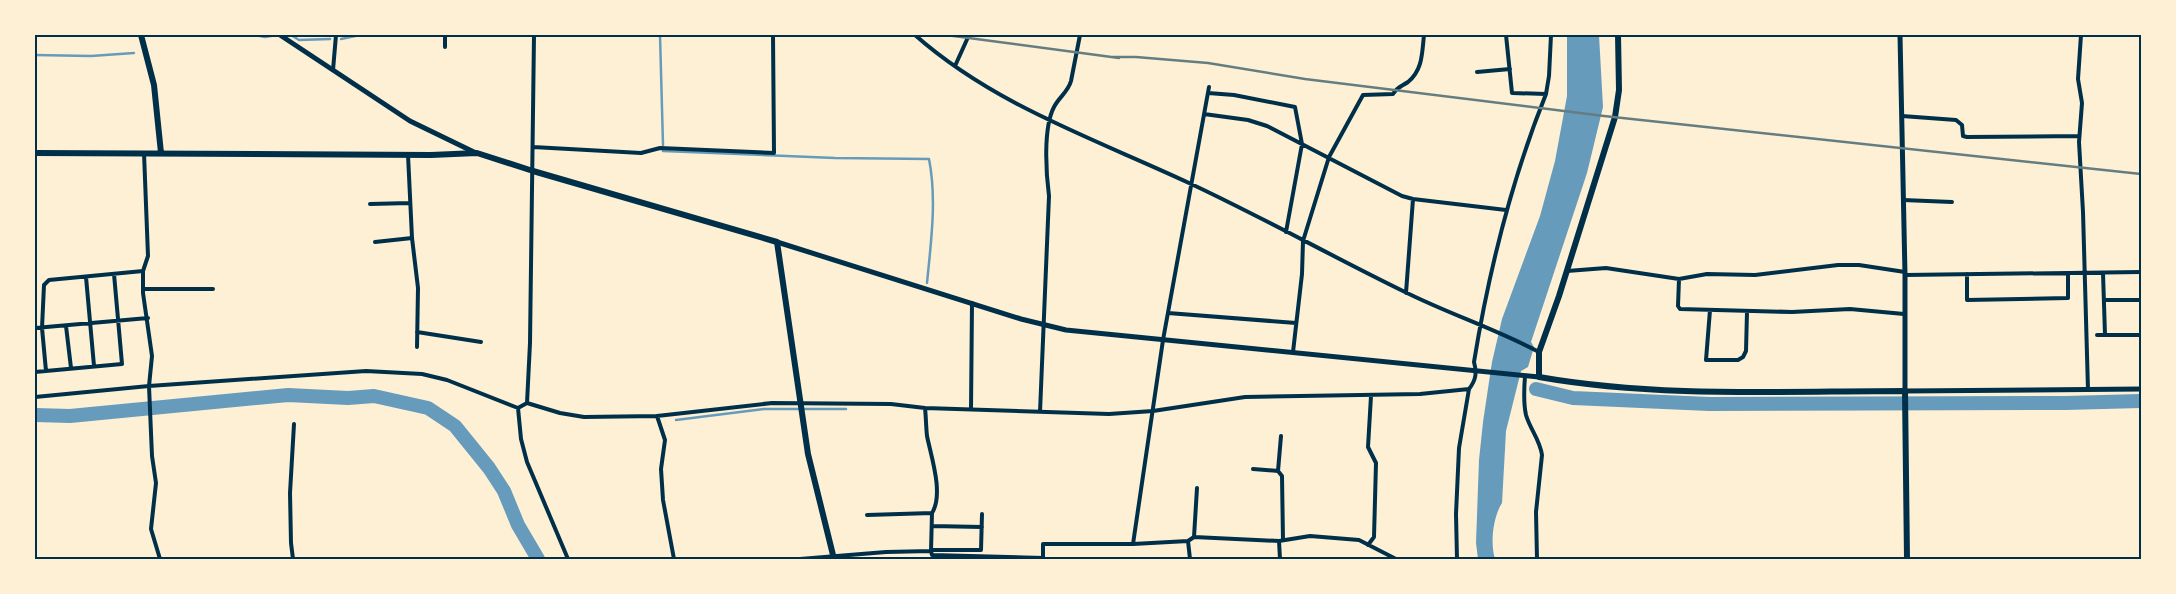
<svg xmlns="http://www.w3.org/2000/svg" width="2176" height="594" font-family="'Public Sans',sans-serif">
  <style>
    .water { fill: #669bbc }
    .lines { fill: none; stroke-linecap: round; stroke-linejoin: round }
    .stream { stroke: #669bbc; stroke-width: 2.5 }
    .river { stroke: #669bbc; stroke-width: 14 }
    .minor { stroke: #003049; stroke-width: 4 }
    .tertiary { stroke: #003049; stroke-width: 5 }
    .primary { stroke: #003049; stroke-width: 6 }
    .rail { stroke: #657d81; stroke-width: 2.5 }
    .neatline { fill: none; stroke: #003049; stroke-width: 2 }
  </style>
  <rect width="100%" height="100%" fill="#fdf0d5"/>
  <path class="water" d="M1567,35H1599L1603,107L1587,173L1531,342L1534,347L1528,367L1521,371L1506,431L1502,503C1493,517 1490,543 1495,559H1478L1476,543L1479,460L1483,422L1492,362L1502,319L1540,216L1555,161L1567,96Z"/>
  <g class="lines">
    <path class="stream" d="M153,35H159
      M255,35L265,37L271,36
      M291,35L299,40L330,39
      M660,35L663,145
      M341,39L360,35
      M35,55L91,56L134,53
      M663,151L835,158L929,159C937,199 931,242 927,283
      M676,420L764,409H846"/>
    <path class="river" d="M1536,389L1573,398L1709,404L2065,403L2141,401
      M35,415L70,416L288,395L348,398L374,396L428,408L455,426L489,468L504,491L518,525L538,559"/>
    <path class="minor" d="M445,35V47
      M534,35L530,343L527,403L518,408L521,439L527,462L568,559
      M915,35C994,105 1095,139 1189,183C1262,217 1333,257 1405,292C1449,314 1496,329 1539,352
      M1506,35L1512,93L1546,94
      M2081,35L2078,79L2082,103L2079,142L2083,212L2088,390
      M955,66L969,35
      M333,70L336,35
      M1477,72L1510,69
      M1208,93L1234,95L1295,107L1302,144L1286,232
      M1204,114L1248,120L1267,126L1402,196L1413,199L1506,210
      M1902,116L1956,120L1962,125L1963,136L1967,137L2079,136
      M533,147L641,153L660,148L774,153L773,35
      M144,153L148,256L143,271V293L152,356L149,386L152,456L156,483L151,529L160,559
      M408,155L412,238L418,288L417,347
      M1903,200L1952,202
      M370,204L410,203
      M375,242L412,238
      M1567,271L1606,268L1679,279L1707,274L1755,275L1838,265H1859L1905,272
      M2103,273L2105,335
      M1967,274V300L2068,298V273
      M1905,275L2141,272
      M86,277L94,366
      M1679,279L1678,306L1680,309L1792,312L1850,309L1904,314
      M143,289H213
      M1406,293L1413,199
      M2104,300H2140
      M1710,310L1706,360H1738L1743,357L1746,351L1747,312
      M1168,313L1296,323
      M66,326L71,368
      M35,328L148,318
      M417,332L481,342
      M2097,335H2139
      M1293,352L1302,274L1303,241L1329,157L1363,95L1393,94C1398,86 1401,87 1408,82C1423,70 1422,52 1424,35
      M46,371L42,328L44,285L49,280L143,271
      M35,372L122,364L114,274
      M1525,376C1524,389 1523,402 1526,415C1530,429 1540,440 1542,455L1536,512L1537,559
      M35,397L149,386L366,371L422,374L447,380L518,408
      M527,403L560,413L584,417L657,416L772,403L891,404L925,408L1109,414L1153,411L1245,397L1420,394L1469,389C1476,380 1477,373 1474,362C1489,270 1511,181 1546,94L1549,76L1551,35
      M925,408C926,417 926,427 927,436C931,456 944,494 932,513
      M971,409L972,303
      M1040,412L1049,196C1046,173 1043,128 1054,107C1059,97 1068,92 1071,81L1080,35
      M657,416L665,440L661,469L663,500L674,559
      M1281,436L1278,471L1282,476L1283,540
      M1253,469L1278,471
      M867,515L932,513L931,551
      M932,526L982,527
      M1194,537L1197,488
      M1188,541L1194,537L1279,541L1310,536L1359,540L1396,559
      M1279,541L1280,559
      M1368,545L1374,537L1376,463L1368,447L1371,396
      M931,550H981L982,514
      M293,559L291,543L290,493L294,424
      M517,559H521
      M800,559L886,552L931,551L932,555L1043,558V544H1133
      M1190,559L1188,541L1133,544L1163,340L1209,87
      M1457,559L1456,514L1459,448L1469,389"/>
    <path class="tertiary" d="M280,35L410,121L476,153
      M1900,35L1905,275V391L2141,389
      M777,242L1021,319L1066,330L1539,377"/>
    <path class="primary" d="M141,35L154,85L161,153
      M1618,35L1619,90L1615,117L1559,296L1539,352V377C1659,398 1783,391 1905,391L1907,559
      M35,153L431,155L477,153L533,171L777,242L808,454L834,559"/>
    <path class="rail" d="M946,35L1119,58
      M1113,57H1136L1208,63L1305,79L1604,116L2141,174"/>
  </g>
  <rect width="2176" height="594" fill="none" stroke="#fdf0d5" stroke-width="72"/>
  <rect x="36" y="36" width="2104" height="522" class="neatline"/>
</svg>
